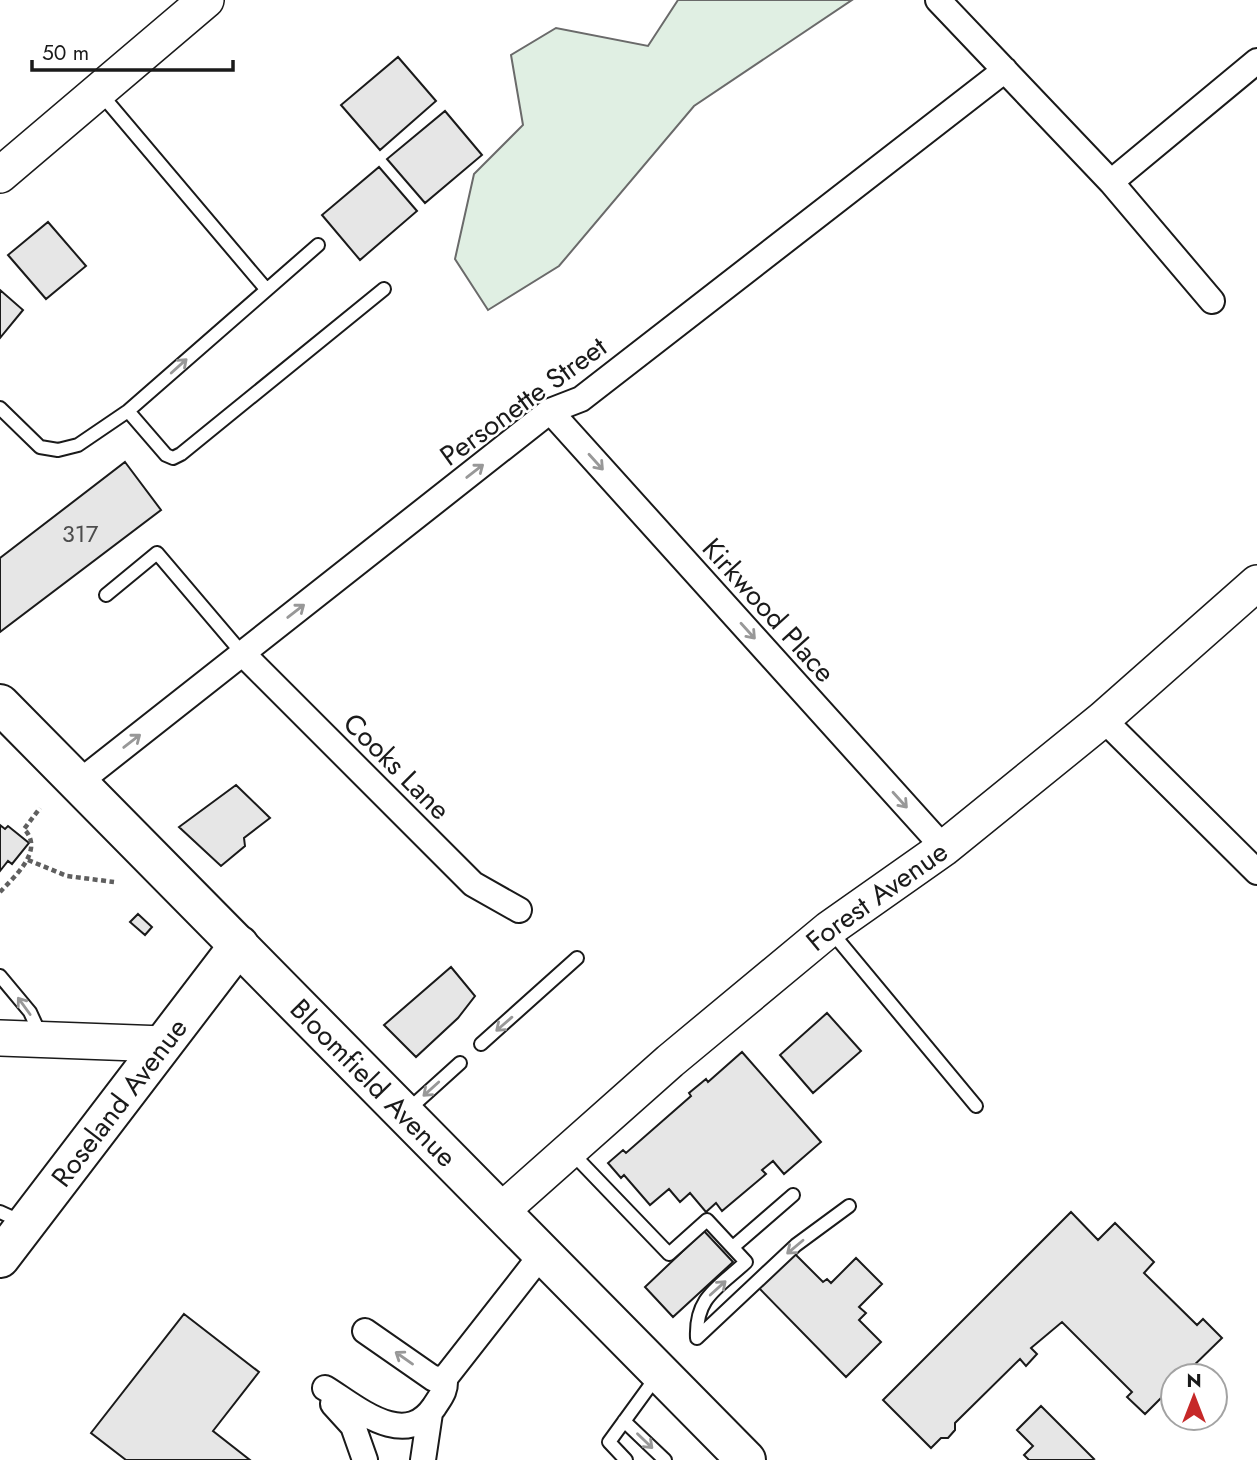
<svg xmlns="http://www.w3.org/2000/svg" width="1257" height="1460" font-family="Jost,sans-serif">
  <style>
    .green { fill: #e0efe3; stroke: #6a6a6a; stroke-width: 2 }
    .building { fill: #e6e6e6; stroke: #1a1a1a; stroke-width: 2 }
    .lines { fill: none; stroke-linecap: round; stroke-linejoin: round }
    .lane-casing { stroke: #1a1a1a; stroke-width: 16 }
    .street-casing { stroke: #1a1a1a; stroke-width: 28 }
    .secondary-casing { stroke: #1a1a1a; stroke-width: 38 }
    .primary-casing { stroke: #1a1a1a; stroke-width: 42 }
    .path { stroke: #5f5f5f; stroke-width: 4.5; stroke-dasharray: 5 3.5; stroke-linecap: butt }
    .lane { stroke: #fff; stroke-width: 12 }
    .street { stroke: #fff; stroke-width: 24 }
    .secondary { stroke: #fff; stroke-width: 35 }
    .primary { stroke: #fff; stroke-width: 38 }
    .oneway { stroke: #989898 }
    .labels { text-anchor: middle; stroke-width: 5; stroke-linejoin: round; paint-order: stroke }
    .number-label { font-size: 24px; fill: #4d4d4d }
    .street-label { font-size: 28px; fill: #1a1a1a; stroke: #fff }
  </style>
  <rect width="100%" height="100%" fill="#fff"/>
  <path class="green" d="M678,0H852L694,106L559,266L488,310L455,259L474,174L523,125L511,55L556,28L648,46Z"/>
  <path class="building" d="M398,57L436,101L380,150L341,105Z
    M445,111L482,155L425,203L387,159Z
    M379,167L417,211L360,260L322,215Z
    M48,222L86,266L46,299L8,255Z
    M0,290L23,310L0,338Z
    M125,462L161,510L0,632V558Z
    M236,785L270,818L244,838L245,846L221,866L179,827Z
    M0,825L5,829L8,826L29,843L12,864L8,861L0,871Z
    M138,914L152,927L145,935L130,922Z
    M451,967L475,996L458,1018L416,1057L384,1025Z
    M827,1013L861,1051L813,1093L780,1055Z
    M742,1052L821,1142L784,1174L773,1161L762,1170L766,1174L722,1211L716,1203L706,1212L690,1193L680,1202L669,1189L650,1205L624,1175L621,1178L608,1163L623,1150L626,1153L691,1096L689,1093L706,1079L708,1082Z
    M1071,1212L1098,1240L1115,1223L1154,1262L1144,1273L1197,1325L1203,1319L1222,1338L1183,1376H1173V1386L1145,1414L1127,1397L1132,1392L1062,1322L1031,1348L1037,1354L1026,1366L1020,1359L955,1423V1430L948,1438H941L931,1448L883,1400Z
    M704,1231L733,1262L673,1317L645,1287Z
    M795,1254L823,1282L827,1279L831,1283L856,1258L882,1284L859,1307L866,1313L859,1320L881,1342L846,1377L759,1288Z
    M184,1314L259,1372L213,1431L250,1460H126L91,1433Z
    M1041,1406L1094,1459L1092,1460H1029L1024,1455L1033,1446L1017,1430Z"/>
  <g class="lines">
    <defs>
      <path id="lane" d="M101,94L266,289
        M0,408L40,447L58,450L78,445L128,411L318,245
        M128,411L166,455L173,458L181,454L384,289
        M106,595L157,553L242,653
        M829,929L976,1106
        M0,976L30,1012L41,1036
        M481,1044L577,958
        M408,1110L460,1063
        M571,1152L669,1254L707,1220L746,1262C718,1288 695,1297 697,1338
        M0,1212L22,1222
        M733,1247L793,1195
        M697,1338L796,1245L849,1206
        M624,1421L665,1460
        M626,1460L609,1442L657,1376"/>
      <path id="street" d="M938,0L1111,182L1212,301
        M1111,182L1257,61
        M550,411L944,848
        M242,653L473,884L519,910
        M1103,719L1257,872
        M78,783L550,411L581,399L1005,70
        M365,1331L434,1379L445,1378
        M325,1388C355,1406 404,1451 434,1407C441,1396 446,1391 445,1378L542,1254
        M333,1404L353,1426L365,1460
        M423,1460L430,1413"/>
      <g id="secondary">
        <path d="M0,175L206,0"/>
        <path d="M0,1038L164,1044"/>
        <path id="s1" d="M500,1212L670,1061L829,929L944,848L1103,719L1257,583"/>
      </g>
      <g id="primary">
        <path id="s2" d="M0,704L746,1460"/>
        <path id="s3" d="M0,1258L239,945"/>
      </g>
    </defs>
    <use href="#lane" class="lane-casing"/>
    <use href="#street" class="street-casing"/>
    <use href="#secondary" class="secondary-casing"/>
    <use href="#primary" class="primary-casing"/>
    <path class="path" d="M28,860L67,876L114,882
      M0,892C15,876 45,850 24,829L40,808"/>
    <use href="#lane" class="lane"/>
    <use href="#street" class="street"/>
    <use href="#secondary" class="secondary"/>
    <use href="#primary" class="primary"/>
  </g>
  <defs><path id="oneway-shaft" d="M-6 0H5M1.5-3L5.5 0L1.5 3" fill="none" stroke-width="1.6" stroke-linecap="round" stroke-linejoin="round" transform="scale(1.75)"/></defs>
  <g class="oneway">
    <use href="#oneway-shaft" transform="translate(179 366) rotate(-42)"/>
    <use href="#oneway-shaft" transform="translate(596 462) rotate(48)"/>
    <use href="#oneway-shaft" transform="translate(475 471) rotate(-38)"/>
    <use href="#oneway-shaft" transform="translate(296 611) rotate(-38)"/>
    <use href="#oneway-shaft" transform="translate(748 631) rotate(48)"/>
    <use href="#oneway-shaft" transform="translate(132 741) rotate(-38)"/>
    <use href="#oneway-shaft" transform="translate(900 800) rotate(48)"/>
    <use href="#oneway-shaft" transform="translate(24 1006) rotate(-126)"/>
    <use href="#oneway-shaft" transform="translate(504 1024) rotate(139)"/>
    <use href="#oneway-shaft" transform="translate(431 1089) rotate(138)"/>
    <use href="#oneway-shaft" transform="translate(795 1247) rotate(140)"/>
    <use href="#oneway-shaft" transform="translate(718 1288) rotate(-42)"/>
    <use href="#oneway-shaft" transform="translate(404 1358) rotate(-145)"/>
    <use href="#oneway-shaft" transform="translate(645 1441) rotate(44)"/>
  </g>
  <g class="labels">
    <g class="number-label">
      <text x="80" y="542">317</text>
    </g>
    <g class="street-label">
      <text transform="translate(523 401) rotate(-36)" y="10">Personette Street</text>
      <text transform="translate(769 610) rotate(48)" y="10">Kirkwood Place</text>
      <text transform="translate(397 766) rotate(45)" y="10">Cooks Lane</text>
      <text dy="10" stroke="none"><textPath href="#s1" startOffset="492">Forest Avenue</textPath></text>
      <text dy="10" stroke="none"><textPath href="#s2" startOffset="532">Bloomfield Avenue</textPath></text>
      <text dy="10" stroke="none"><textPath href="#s3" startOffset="196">Roseland Avenue</textPath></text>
    </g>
  </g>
  <g transform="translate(1194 1397)"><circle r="33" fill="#ffffff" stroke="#a3a3a3" stroke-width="2"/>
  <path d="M0-5L12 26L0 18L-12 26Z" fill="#c62828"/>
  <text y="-10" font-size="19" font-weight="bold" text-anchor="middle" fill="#1a1a1a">N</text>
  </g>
  <path d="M32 60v10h201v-10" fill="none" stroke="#1a1a1a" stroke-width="3.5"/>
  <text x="42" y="60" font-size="21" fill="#1a1a1a" stroke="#ffffff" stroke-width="5" paint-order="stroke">50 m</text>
</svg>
